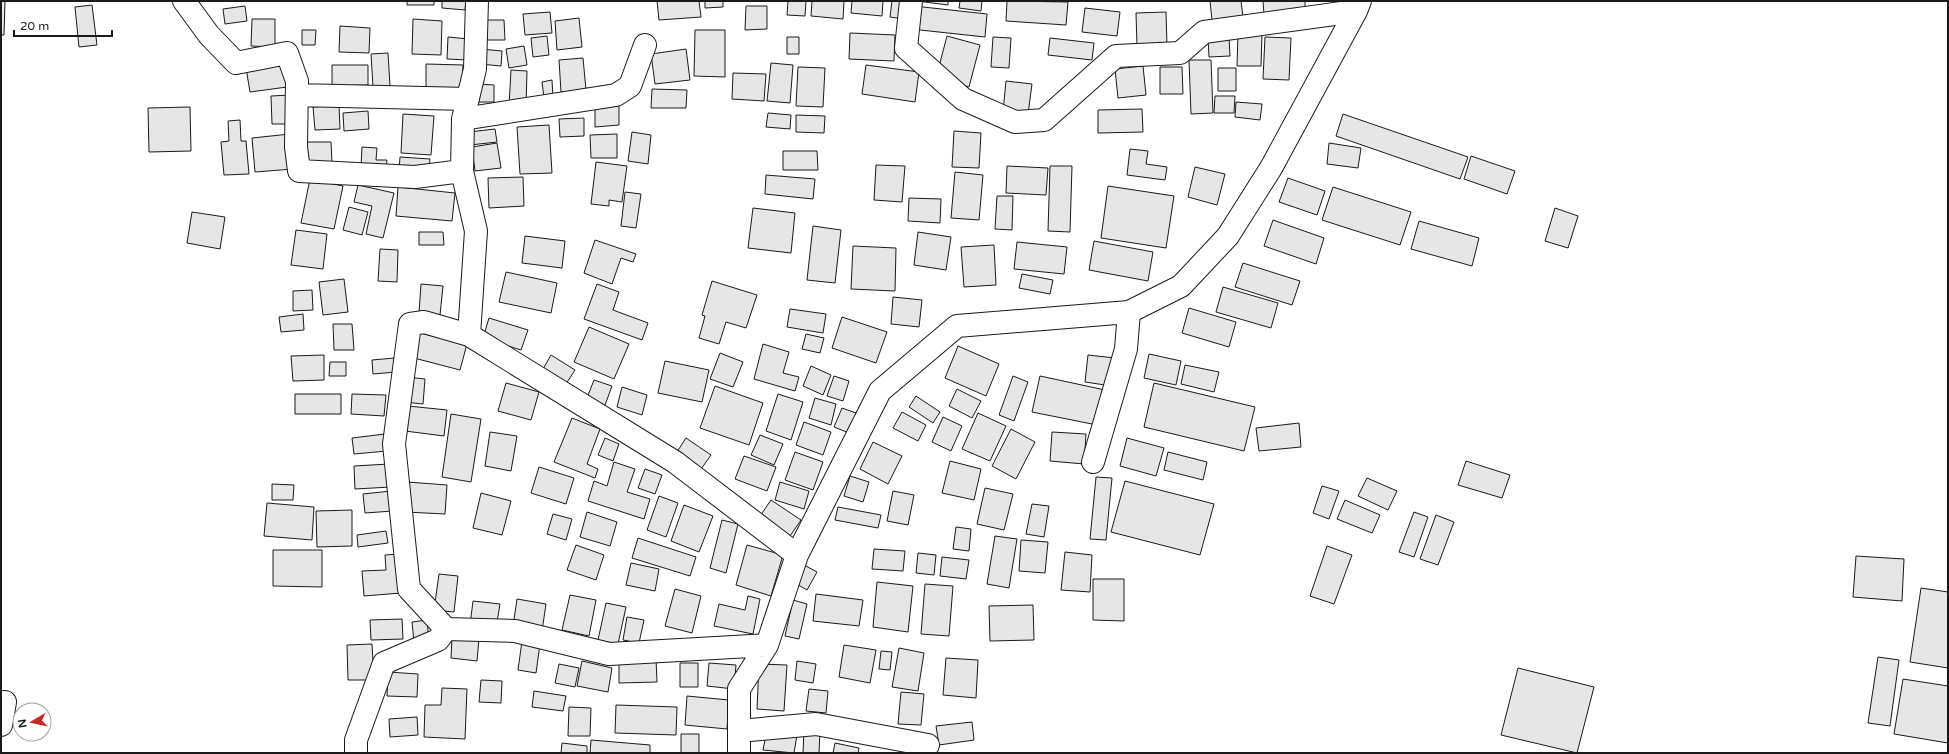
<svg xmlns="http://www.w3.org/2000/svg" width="1949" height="754" font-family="'Varela Round',sans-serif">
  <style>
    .building { fill: #e6e6e6; stroke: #1a1a1a }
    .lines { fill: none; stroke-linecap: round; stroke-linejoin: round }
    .minor-casing { stroke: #1a1a1a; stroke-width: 24 }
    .minor { stroke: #fff; stroke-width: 22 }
  </style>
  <rect width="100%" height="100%" fill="#fff"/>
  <path class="building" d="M1,1H5L4,35H1Z
    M407,1H434V5H407Z
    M442,1H466L465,10L442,8Z
    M657,1H699L701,17L659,20Z
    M705,1H723V7L705,8Z
    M788,1H806L805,16L787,15Z
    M812,1H844L843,19L811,16Z
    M852,1H883L882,16L851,13Z
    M892,1H907L904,19L890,17Z
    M917,1H948V5Z
    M960,1H982L981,11L959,8Z
    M1007,1L1068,2L1066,25L1006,21Z
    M1210,1H1241L1243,17L1212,20Z
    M1263,1H1305V12L1264,15Z
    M92,5L97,45L79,47L75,7Z
    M245,6L247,21L225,24L223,9Z
    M746,6H767V29L745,30Z
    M914,6L987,14L985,37L911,29Z
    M1085,8L1120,12L1117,36L1082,32Z
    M550,12L552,33L525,35L523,14Z
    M1166,12L1167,46H1137L1136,13Z
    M579,18L582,47L557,50L555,21Z
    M252,19H275V47L251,46Z
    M413,19L442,21L441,55L412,54Z
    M486,20H504L505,40H486Z
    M340,26L370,28L369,53L339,52Z
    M302,30H316L315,45H302Z
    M695,30H725V77L694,76Z
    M850,33L895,35L894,61L849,59Z
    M1238,34H1262L1261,66H1237Z
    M547,36L549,55L533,57L531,38Z
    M947,36L980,45L969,87L936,78Z
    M448,37L469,39L468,60L447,59Z
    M787,37H799V54H787Z
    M993,37L1011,38L1009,68L991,67Z
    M1229,37L1230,56L1209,57L1208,38Z
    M1265,37L1291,38L1289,80L1263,79Z
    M1050,38L1094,43L1092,60L1048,55Z
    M524,46L527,65L509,68L506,49Z
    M481,49L502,51L501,66L480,64Z
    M686,49L690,80L655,84L651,54Z
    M388,53L390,86L373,87L371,54Z
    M583,58L586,90L561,92L559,60Z
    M1189,60H1211L1213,113L1191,114Z
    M284,63L287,87L250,92L246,68Z
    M771,63L793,65L790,103L767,101Z
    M426,64L463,65L462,89L426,88Z
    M332,65H368V85L332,86Z
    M866,65L919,72L915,102L862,94Z
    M1143,66L1146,95L1118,98L1115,69Z
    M798,67L825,68L823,107L796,106Z
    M1160,67H1182L1183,94H1160Z
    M1218,68H1236V91H1218Z
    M511,70L527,71L526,107L509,106Z
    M733,73L766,74L764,101L732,99Z
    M552,80L553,98H544L542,82Z
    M1006,81L1032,84L1028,114L1003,112Z
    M478,84L494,85V102H478Z
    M652,89L687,90L686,108H651Z
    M290,95L291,124H272L271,96Z
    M1215,96H1235L1234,113H1214Z
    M1236,102L1262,104L1260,120L1235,117Z
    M339,105L340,129L315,130L313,107Z
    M619,106V125L595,127V108Z
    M190,107L191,151L149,152L148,108Z
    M1142,109L1143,132L1098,133V110Z
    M368,111L369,129L344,131L343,113Z
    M768,113L791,115L790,129L766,127Z
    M403,114L434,116L431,155L401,153Z
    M1343,114L1468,157L1460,179L1336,136Z
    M796,115L825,116L824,133L796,132Z
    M584,118V136L560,137L559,119Z
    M240,120L241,141H246L249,174L224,175L221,142L229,141L228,121Z
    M549,125L552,173L520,174L517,127Z
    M495,129L497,142L470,145L469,132Z
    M954,131L981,133L979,168L952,167Z
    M632,132L651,135L648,164L628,161Z
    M290,134L293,169L255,172L252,138Z
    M617,134V158H591L590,135Z
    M305,142H331L332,163L306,164Z
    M497,143L501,168L475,171L472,147Z
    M1329,143L1361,148L1358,168L1327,164Z
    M362,147L377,148L376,160H387L386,169L361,167Z
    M1130,149L1148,151L1146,164L1167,167L1165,180L1127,175Z
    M783,151H817L818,170H783Z
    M1471,156L1515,171L1507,194L1464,179Z
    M400,157L430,159L429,172L399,170Z
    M596,162L627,166L622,202L609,200V206L591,204Z
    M876,165L905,166L902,202L874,200Z
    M1007,166L1048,168L1046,195L1006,193Z
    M1050,166H1072L1070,232L1048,231Z
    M1195,167L1225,174L1217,205L1188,197Z
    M955,172L983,175L979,220L951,218Z
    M766,175L815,179L813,199L765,194Z
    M523,177L524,206L489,208L488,178Z
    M1288,178L1325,191L1317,215L1279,202Z
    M310,179L343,186L334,229L301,223Z
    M358,185L394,193L383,238L366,234L372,206L354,202Z
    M1108,186L1174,196L1166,248L1101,238Z
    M398,187L455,193L452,221L396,216Z
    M1333,187L1411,212L1400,245L1322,220Z
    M625,192L641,194L636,228L621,226Z
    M997,196H1013L1012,230L995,229Z
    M909,198L941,199L940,223L908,221Z
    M349,207L368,212L362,235L343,230Z
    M753,208L795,213L791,253L748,248Z
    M1555,208L1578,216L1568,248L1545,241Z
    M192,212L225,217L220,249L187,243Z
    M1273,220L1324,238L1316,264L1264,246Z
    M1419,221L1479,238L1472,266L1411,249Z
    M813,226L841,230L835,283L807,280Z
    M296,230L327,234L323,269L291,265Z
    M419,232H443L444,245H419Z
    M918,232L951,237L946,270L914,265Z
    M525,236L565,241L562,268L522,263Z
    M595,240L636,254L633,262L621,258L612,284L584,273Z
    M1094,241L1153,252L1148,281L1089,270Z
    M1017,242L1067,247L1064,274L1014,269Z
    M994,245L996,285L964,287L961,247Z
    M853,246L896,248L895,291L851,289Z
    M380,249L398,250L397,282L378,281Z
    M1243,263L1300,281L1292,305L1235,287Z
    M506,272L557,283L551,313L499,302Z
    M1022,274L1053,280L1050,294L1019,288Z
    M344,279L348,312L323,315L319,282Z
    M712,281L757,295L746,328L726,322L719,344L699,338L705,316L702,315Z
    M421,284L443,286L440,315L419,313Z
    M597,284L619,292L613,310L648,323L642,340L584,319Z
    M1223,287L1278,303L1271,328L1216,312Z
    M312,290L313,310L293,311V291Z
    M893,297L922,300L919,327L891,324Z
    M1189,308L1236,322L1229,347L1182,333Z
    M790,309L826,314L823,333L787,327Z
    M303,314L304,330L281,332L279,317Z
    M842,317L887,332L876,363L832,348Z
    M489,318L528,330L521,350L483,338Z
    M333,324H352L354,350H334Z
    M589,327L629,344L614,379L574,362Z
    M420,333L467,344L460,370L414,358Z
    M806,334L824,338L820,353L802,349Z
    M763,344L789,352L783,373L799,377L795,391L754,379Z
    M958,346L999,364L986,396L945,378Z
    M720,353L743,362L733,387L710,379Z
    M1149,354L1181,361L1176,385L1144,378Z
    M324,355V380L293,381L291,356Z
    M551,355L575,370L566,384L543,369Z
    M1088,355L1115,358L1112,386L1085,382Z
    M395,358L396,372L373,374L372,360Z
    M665,361L709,370L702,402L658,393Z
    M330,362H346V376H329Z
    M1185,365L1219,372L1214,392L1181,384Z
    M811,366L831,375L823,395L803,386Z
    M834,376L849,381L843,401L827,396Z
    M1013,376L1028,382L1014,421L999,415Z
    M1040,376L1105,390L1097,425L1032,412Z
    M407,377L425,379L423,404L405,402Z
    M594,380L612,386L605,405L587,398Z
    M506,383L539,392L531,420L498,411Z
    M1154,383L1255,407L1244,451L1144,427Z
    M715,386L763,403L749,445L700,428Z
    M622,387L647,395L642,415L617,407Z
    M957,389L981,401L972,418L949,406Z
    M295,394H341V414H295Z
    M352,394L386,395L384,416L351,414Z
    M778,394L803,402L791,440L766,431Z
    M916,396L940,412L933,423L909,407Z
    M815,398L836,404L831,425L809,418Z
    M408,406L447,410L444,436L405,431Z
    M842,408L856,413L849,433L834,427Z
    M902,412L926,425L918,441L893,428Z
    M978,413L1006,426L990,461L962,449Z
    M451,414L481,419L471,482L442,477Z
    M943,417L962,426L951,451L932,442Z
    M572,418L600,429L587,464L598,469L595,478L554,462Z
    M804,422L831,432L823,455L796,445Z
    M1299,423L1301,447L1259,451L1256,428Z
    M1011,429L1035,442L1016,479L992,466Z
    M490,432L517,436L511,471L485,466Z
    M1052,432L1086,434L1084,464L1050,461Z
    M385,434L387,451L354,454L352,438Z
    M760,435L783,444L774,465L751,455Z
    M605,438L619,444L613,461L598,455Z
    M686,438L711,455L699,472L675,455Z
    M1127,438L1164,448L1156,476L1120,466Z
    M873,442L902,456L888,484L860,469Z
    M795,452L823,462L813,490L785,480Z
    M1168,452L1207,462L1203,480L1164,470Z
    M744,456L776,467L767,491L735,479Z
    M950,461L981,469L974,500L942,493Z
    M1466,461L1510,475L1502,498L1458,485Z
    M614,462L635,469L627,492L650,499L644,519L588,501L594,481L607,486Z
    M389,464L391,487L355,489L354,466Z
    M539,467L574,478L566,504L531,493Z
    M645,469L662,475L655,494L638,488Z
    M850,476L869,482L863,502L844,496Z
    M1096,477L1112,478L1106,540L1090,539Z
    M1367,478L1397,491L1388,510L1358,496Z
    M1125,481L1214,504L1200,555L1111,532Z
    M407,482L447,485L445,514L405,512Z
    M780,482L809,491L804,509L775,500Z
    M272,484L294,485L293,500H272Z
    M1322,486L1339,491L1329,519L1313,513Z
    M985,488L1013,494L1004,530L977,524Z
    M391,491L393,511L365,513L363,494Z
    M893,491L914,495L908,525L887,521Z
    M481,493L511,501L502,535L473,528Z
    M659,496L678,503L666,537L647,530Z
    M771,500L801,520L790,536L760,516Z
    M1345,500L1380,515L1372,533L1337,519Z
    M267,503L314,507L312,540L264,536Z
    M1032,504L1049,506L1044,537L1026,534Z
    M684,505L713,516L699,552L671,541Z
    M838,507L881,515L878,528L835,520Z
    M352,510V546L317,547L316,511Z
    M587,512L617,522L610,546L580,537Z
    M1414,512L1428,517L1414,557L1399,552Z
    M553,514L572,519L566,540L547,534Z
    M1436,515L1454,522L1438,565L1420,559Z
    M722,520L738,524L726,573L710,568Z
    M956,527L971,529L969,551L953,549Z
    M386,531L388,543L358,547L357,535Z
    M995,536L1017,539L1009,588L987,584Z
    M638,538L696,557L690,576L632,558Z
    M1021,540L1048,542L1045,573L1019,571Z
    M576,545L604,555L596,580L567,570Z
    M747,545L783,555L771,596L736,585Z
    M1327,546L1352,555L1334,604L1310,596Z
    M874,549L905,551L903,571L872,569Z
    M273,550H322V587L273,586Z
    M1065,552L1092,555L1090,592L1061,590Z
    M918,553L936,555L934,575L916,573Z
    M399,554L401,593L364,596L362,571L386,570L385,555Z
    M1856,556L1904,559L1902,601L1853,597Z
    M942,557L969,560L966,579L940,576Z
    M631,563L659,569L655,591L626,585Z
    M804,565L817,572L807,590L795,583Z
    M439,574L458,576L454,612L434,610Z
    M1093,579H1124V621L1093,620Z
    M877,582L913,586L908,632L873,627Z
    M925,584L953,586L949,636L921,634Z
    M1921,588L1948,592V668L1910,662Z
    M675,589L701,596L692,633L665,626Z
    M816,594L863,600L859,626L813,621Z
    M570,595L596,600L589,636L562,630Z
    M748,596L760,599L753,634L714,626L719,604L745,610Z
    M517,599L546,604L542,631L513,626Z
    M793,600L807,604L799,639L785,636Z
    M473,601L500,604L496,628L470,625Z
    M606,603L626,607L618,644L598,640Z
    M1033,605L1034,640L990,641L989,606Z
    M627,617L644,620L639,643L623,640Z
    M402,619L403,639L371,640L370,620Z
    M427,620L429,640L414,642L412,622Z
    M452,637L479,639L477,661L451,658Z
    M522,641L540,644L536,673L518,670Z
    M372,644L374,680H348L347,645Z
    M844,645L876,650L870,683L839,677Z
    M899,648L924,653L918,691L892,687Z
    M881,651L892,652L890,670L879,669Z
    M1878,657L1899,660L1890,726L1868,723Z
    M656,658L657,682L619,683V659Z
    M946,658L978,660L976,698L943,695Z
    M582,661L612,668L608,692L577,686Z
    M797,661L816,664L813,683L795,680Z
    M680,663H698V687H680Z
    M709,663L736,665L734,689L707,686Z
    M559,664L579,668L575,687L555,683Z
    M759,664L787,665L784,711L757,709Z
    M1518,668L1594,687L1577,753L1501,735Z
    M388,672L418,674L417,697L387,696Z
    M1903,679L1948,686V743L1894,734Z
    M481,680L502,681L501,703L479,702Z
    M442,688L467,689L465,739L424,737L425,705H441Z
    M809,689L828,691L826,713L806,711Z
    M534,691L566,696L563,711L532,707Z
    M901,692L924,694L921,725L898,724Z
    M687,696L729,700L727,729L685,725Z
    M616,705L677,707L676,735L615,733Z
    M569,707L591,708L590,736H568Z
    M417,717L418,735L390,737L389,719Z
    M972,722L974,740L939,745L936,726Z
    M767,730L797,735L794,753L763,750Z
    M804,730L820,731L819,753H803Z
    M681,734H699V753H681Z
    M591,740L650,745V753H590Z
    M562,743L587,746V753H561Z
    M835,743L859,748L858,753H833Z"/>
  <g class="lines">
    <defs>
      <path id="minor" d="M184,1L209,35L236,63L287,53L297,81L296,147L299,171L415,177L462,171
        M477,1L475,69L463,119L462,171L476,231L469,335L675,462L797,555L880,391L957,326L1129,312L1181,286L1228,236L1271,168L1356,11L1360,1
        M911,1L906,48L963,99L1015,122L1044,120L1116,56L1180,53L1204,32L1356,11
        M297,95L468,99
        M463,119L616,95L630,86L645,45
        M1093,462L1126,349L1129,312
        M446,629L515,631L609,654L767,645
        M1,702H5L1,725
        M739,731L816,724L928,745
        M356,753V740L384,663L438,640L446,629L409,589L394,444L410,324L424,322L469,335
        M739,753V689L767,645L797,555"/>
    </defs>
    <use href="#minor" class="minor-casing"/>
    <use href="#minor" class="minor"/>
  </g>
  <rect width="1949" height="754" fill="none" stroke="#1a1a1a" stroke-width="4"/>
  <g transform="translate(32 722) rotate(261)"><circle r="19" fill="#ffffff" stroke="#a3a3a3"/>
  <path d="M0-3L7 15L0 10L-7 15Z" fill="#c62828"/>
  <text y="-6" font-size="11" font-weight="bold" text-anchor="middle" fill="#1a1a1a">N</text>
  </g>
  <path d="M14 30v6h98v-6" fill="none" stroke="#1a1a1a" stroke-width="2"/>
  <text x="20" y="30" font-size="12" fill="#1a1a1a" stroke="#ffffff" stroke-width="3" paint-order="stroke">20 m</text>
</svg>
